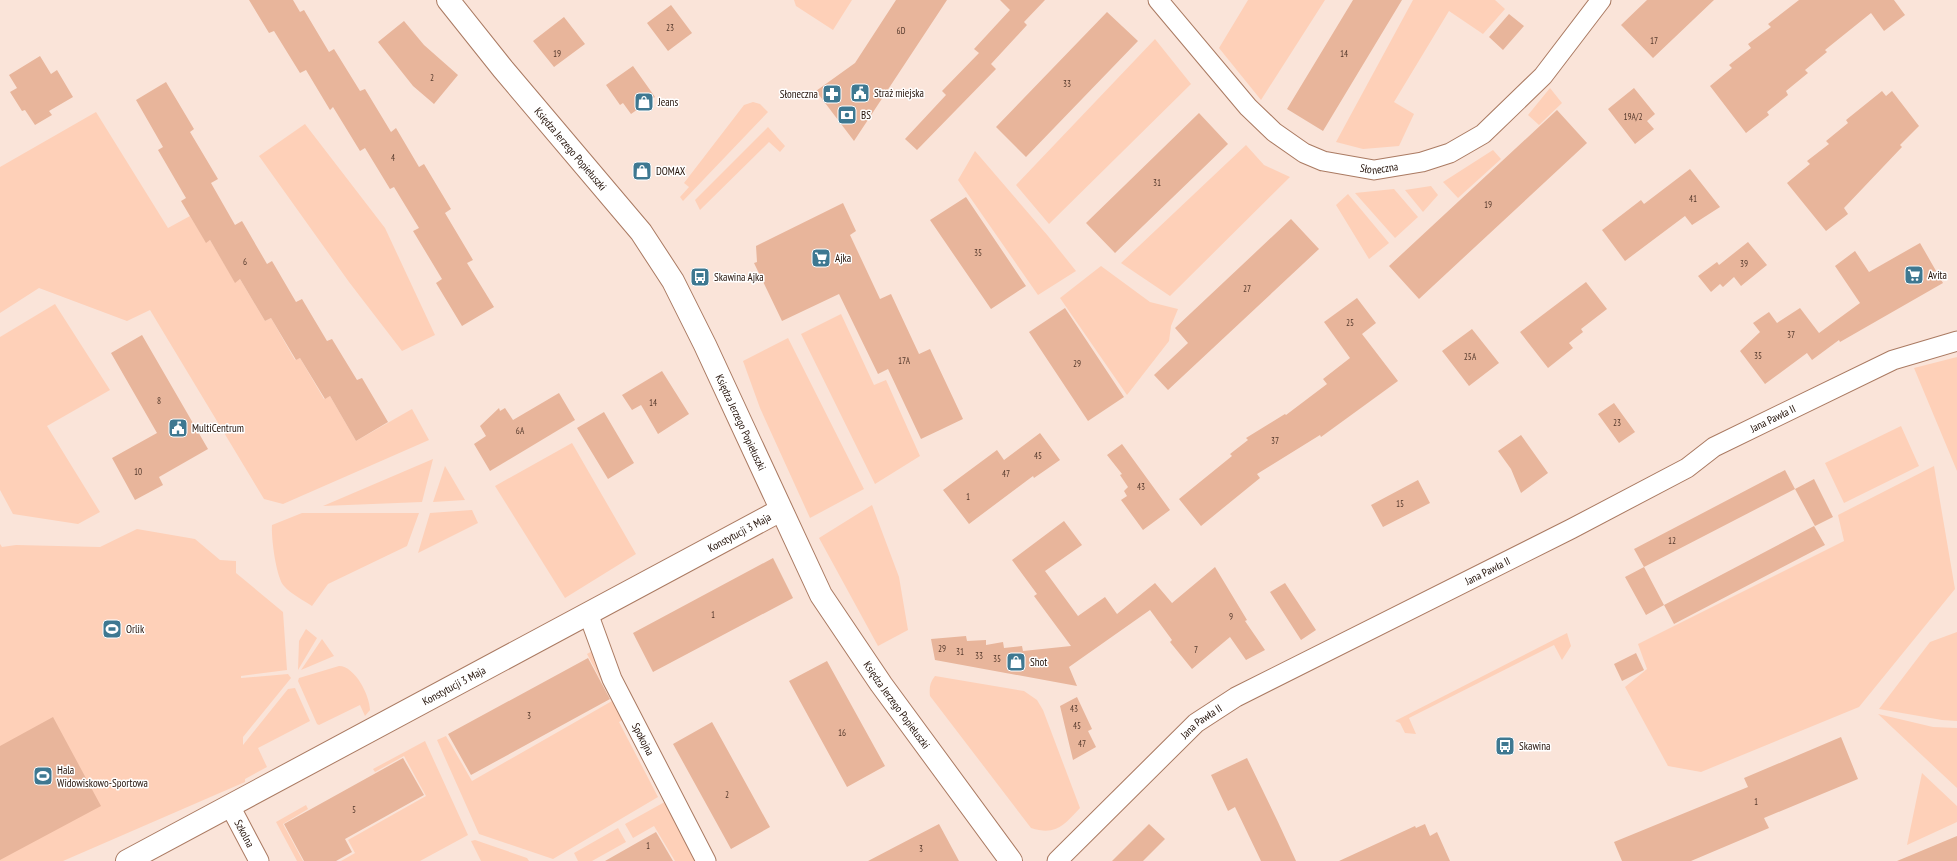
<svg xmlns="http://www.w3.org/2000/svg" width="1957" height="861" font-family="'PT Sans Narrow',sans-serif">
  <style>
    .green { fill: #fed0b8 }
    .building { fill: #e8b59b }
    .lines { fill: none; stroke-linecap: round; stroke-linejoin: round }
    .minor-casing { stroke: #aa7a62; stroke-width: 21 }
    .tertiary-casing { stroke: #aa7a62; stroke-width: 24 }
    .minor { stroke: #fff; stroke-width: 19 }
    .tertiary { stroke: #fff; stroke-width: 22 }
    .labels { text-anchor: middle; stroke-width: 3; stroke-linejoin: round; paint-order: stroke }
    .number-label { font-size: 9px; fill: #54392c }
    .poi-label { font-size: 11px; fill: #221007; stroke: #fff; text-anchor: start }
    .street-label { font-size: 11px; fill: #221007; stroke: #fff }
  </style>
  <rect width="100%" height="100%" fill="#fae4d9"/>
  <path class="green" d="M794,0H852L833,30L796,6Z
    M1248,0H1325L1261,100L1219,48Z
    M1413,0H1495L1505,9L1483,34L1449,11L1394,102L1414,114L1399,146L1363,149L1336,142Z
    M1155,39L1191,84L1049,224L1016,185Z
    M1550,88L1562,103L1539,125L1528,115Z
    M753,102L760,104L768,112L683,201L680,197L689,187L684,183L744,105Z
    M96,112L168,228L190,216L206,242L210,240L235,282L240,279L265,321L271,318L295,360L300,358L324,399L330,396L356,441L412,409L429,440L283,504L264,499L150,310L127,321L39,288L0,313V167Z
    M305,124L385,228L435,335L402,351L349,282L259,156Z
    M768,127L785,146L780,152L769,142L700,210L695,200Z
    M1246,145L1264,165L1290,177L1170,296L1121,263Z
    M1493,150L1501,159L1458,198L1443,182Z
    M975,151L1048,236L1076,271L1038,295L958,180Z
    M1431,186L1438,195L1423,212L1405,190Z
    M1394,189L1418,217L1395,238L1355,193Z
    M1348,194L1389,243L1369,259L1336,205Z
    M1101,266L1150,302L1178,309L1171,326L1169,341L1127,395L1060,298Z
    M55,304L110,390L47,426L100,512L78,524L13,514L0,490V337Z
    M841,314L874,385L886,380L920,456L875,484L801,334Z
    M788,338L864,489L810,518L760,408L743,361Z
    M1957,357V471L1914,368Z
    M1901,426L1919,466L1844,503L1825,463Z
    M572,443L636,554L565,598L495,486Z
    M433,459L422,502L323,506Z
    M445,466L465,500L433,502Z
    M1934,466L1955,589L1859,707L1701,772L1668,766L1625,687L1647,669L1638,644L1844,541L1838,515Z
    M872,505L899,577L908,630L878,646L819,538Z
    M472,510L478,523L418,553L430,513Z
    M302,513H419L407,546L328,584L312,606C303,600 291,594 284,586C276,577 271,537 272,525Z
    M137,529L195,539L220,560L236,561V573L283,612L287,670L241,676V678L288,674L291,678L243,737V745L288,689L295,688L310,721L258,748L267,767L245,779V782L63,861H0V544L2,547L16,545L100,547Z
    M306,629L317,638L298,670L299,641Z
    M1957,632V721L1942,720L1879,709L1930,642Z
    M1567,633L1571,646L1562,660L1554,645L1409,718L1416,734L1405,733L1400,723L1395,721Z
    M322,639L334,656L301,670Z
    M594,650L635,713L619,722L658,797L553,859L479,834L437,740L446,736L472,781L612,701L587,654Z
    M339,666C355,666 370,696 370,710L365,716L360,705L319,725L317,724L298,681L299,678Z
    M935,676L1024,691L1037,700L1043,710L1080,808C1064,825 1056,836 1031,828L930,696C929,688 930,682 935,676Z
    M1878,714L1933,727L1957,728V788Z
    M425,741L468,835L420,861H341L355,853L348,840L426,796L404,756L375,772L373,769Z
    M1922,773L1957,806V822L1907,845Z
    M679,794L713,861H675L654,826L633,838L625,824Z
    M306,805L308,809L283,824L303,861H297L276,822Z
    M618,828L626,842L592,861H578L574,853Z
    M475,840L527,858L529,861H481L471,841Z"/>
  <path class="building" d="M249,0H293L300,12L304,10L329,52L334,49L360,91L365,89L391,132L396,128L419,167L424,164L451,209L445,213L473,260L467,263L494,307L462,326L436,283L442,279L413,231L419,228L394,187L390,189L365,148L360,151L333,107L330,110L306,70L300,73L274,31L269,33Z
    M896,0H947L854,141L816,91L855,63Z
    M1000,0H1045L1024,22L1027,25L991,64L996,69L917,150L905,139L946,95L942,91L979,53L974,49L1010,10Z
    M1353,0H1402L1323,131L1287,109Z
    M1647,0H1714L1653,58L1621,25Z
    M1799,0H1894L1905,15L1884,31L1871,13L1825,50L1827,52L1805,70L1808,73L1786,91L1788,95L1767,112L1769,115L1746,133L1710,86L1732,68L1729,65L1751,48L1748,44L1771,27L1768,24Z
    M671,5L692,33L668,51L647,23Z
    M1107,12L1138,41L1026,157L996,127Z
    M1509,14L1524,26L1503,50L1489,37Z
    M564,17L585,44L554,67L533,41Z
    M404,21L424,45L458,75L434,104L413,86L378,42Z
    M40,56L51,74L57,70L73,97L49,111L52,115L35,125L25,110L22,111L10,92L17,88L9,75Z
    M633,66L655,97L631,114L623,103L620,105L606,85Z
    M166,82L194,129L190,132L218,179L211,183L235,225L242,221L267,264L272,261L296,302L302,299L327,341L332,339L357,380L362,378L388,422L356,441L330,396L325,399L300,358L296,360L271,318L265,321L240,279L235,283L210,240L206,243L181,201L186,198L158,150L163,147L136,100Z
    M1634,88L1655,114L1647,121L1654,129L1635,144L1608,109Z
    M1882,91L1886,96L1892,91L1919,126L1900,145L1902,147L1844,208L1848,214L1826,231L1787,183L1810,164L1807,161L1829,144L1826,141L1848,123L1846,120Z
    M1557,110L1587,143L1419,299L1389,266Z
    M1199,113L1228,144L1115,253L1086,223Z
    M1690,169L1720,207L1692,225L1685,216L1625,261L1602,230L1641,200L1644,204Z
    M966,197L1026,286L991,309L930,220Z
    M843,203L856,231L850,235L880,299L891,294L919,354L930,349L963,419L921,439L888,369L878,374L839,294L782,321L754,263L757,262L756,246Z
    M1291,219L1319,249L1168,390L1154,375L1188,343L1175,328Z
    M1748,242L1767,265L1741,286L1734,277L1723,287L1720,284L1711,292L1698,276L1717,262L1719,265Z
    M1920,243L1943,283L1840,342L1839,340L1812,360L1807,353L1765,384L1740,351L1760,332L1753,323L1769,312L1777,323L1800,308L1819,333L1860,303L1835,266L1855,251L1869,272Z
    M1586,282L1607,309L1581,329L1583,332L1569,343L1573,348L1548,368L1520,332Z
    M1357,298L1376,323L1362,334L1398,381L1321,437L1320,435L1257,474L1260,478L1201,526L1179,499L1232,456L1230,454L1248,440L1246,438L1285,414L1286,415L1327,384L1323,379L1350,358L1324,322Z
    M1065,308L1124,397L1088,421L1029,332Z
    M1472,329L1499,363L1469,386L1442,351Z
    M142,335L208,449L159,477L163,485L135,500L112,458L157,433L111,353Z
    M662,371L689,414L658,434L641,405L632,410L622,395Z
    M559,393L575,420L490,471L474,444L486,436L480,426L499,408L500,411L505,408L513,420Z
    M1614,403L1635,432L1619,443L1598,414Z
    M604,412L634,463L608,479L577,428Z
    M1040,433L1060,460L1034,478L1033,476L969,524L943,490L997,450L1004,460Z
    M1521,435L1548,473L1521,493L1511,469L1498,451Z
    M1122,444L1170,510L1143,530L1121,500L1127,496L1124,491L1128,487L1120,475L1122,474L1107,455Z
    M1785,470L1795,489L1814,479L1833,517L1815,526L1795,489L1644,567L1634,549Z
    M1418,480L1430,503L1383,527L1371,505Z
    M1064,521L1082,545L1045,571L1078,616L1105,597L1117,614L1155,583L1172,603L1215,567L1247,620L1245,621L1265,650L1246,660L1230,637L1192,669L1170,642L1172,640L1150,610L1069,667L1077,686L935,660L931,639L966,636L967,641L986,640V645L1003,642L1004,648L1022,646L1023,651L1071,646L1034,596L1037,594L1012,560Z
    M1814,526L1825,545L1674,624L1664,605Z
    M773,558L793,598L653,672L633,633Z
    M1644,567L1664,605L1646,615L1625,577Z
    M1285,583L1316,630L1301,640L1270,592Z
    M1636,653L1644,670L1622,681L1614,664Z
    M588,658L610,699L471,775L448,734Z
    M827,661L885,766L847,787L789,681Z
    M1077,697L1092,729L1088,731L1096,747L1073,760L1060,706Z
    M53,717L101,806L0,860V746Z
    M712,722L770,827L731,849L673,744Z
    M1841,737L1858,779L1764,818L1769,828L1691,861H1622L1614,842L1748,787L1744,778Z
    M403,758L424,795L345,839L352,852L336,861H304L284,824Z
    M1247,758L1278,822L1296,861H1261L1235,807L1228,811L1211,775Z
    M939,824L959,861H868L912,838Z
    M1149,824L1165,839L1143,861H1112Z
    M1425,824L1430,836L1437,832L1450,861H1339L1415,826L1416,828Z
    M656,832L673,861H605Z
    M1957,836V861H1897Z"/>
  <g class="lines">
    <defs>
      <g id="minor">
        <path id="s1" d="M1158,0L1248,107L1274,132L1304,153L1323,161L1374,170L1422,162L1450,153L1483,134L1543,76L1601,0"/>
        <path id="s2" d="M588,613L612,679L706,861"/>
        <path id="s3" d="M230,806L259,861"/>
        <path id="s4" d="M1057,861L1196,723L1236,697L1571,529L1687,468L1714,447L1893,360L1957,341"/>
      </g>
      <g id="tertiary">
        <path id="s5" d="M448,0L503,69L641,232L673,281L705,345L821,595L881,684L1011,861"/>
        <path id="s6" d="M127,861L781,510"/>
      </g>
    </defs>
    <use href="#minor" class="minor-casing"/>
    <use href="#tertiary" class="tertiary-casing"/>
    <use href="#minor" class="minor"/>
    <use href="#tertiary" class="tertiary"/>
  </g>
  <defs>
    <symbol id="civic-square" viewBox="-11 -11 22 22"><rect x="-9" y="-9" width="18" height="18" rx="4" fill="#3e7891" stroke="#fff"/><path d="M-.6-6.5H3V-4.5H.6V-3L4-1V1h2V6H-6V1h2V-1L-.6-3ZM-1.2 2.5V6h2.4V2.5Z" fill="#fff"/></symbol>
    <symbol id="pharmacy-square" viewBox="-11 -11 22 22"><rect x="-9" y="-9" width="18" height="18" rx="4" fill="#3e7891" stroke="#fff"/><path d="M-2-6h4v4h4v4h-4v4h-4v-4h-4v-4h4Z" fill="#fff"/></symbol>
    <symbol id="shop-square" viewBox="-11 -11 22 22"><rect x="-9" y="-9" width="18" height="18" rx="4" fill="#3e7891" stroke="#fff"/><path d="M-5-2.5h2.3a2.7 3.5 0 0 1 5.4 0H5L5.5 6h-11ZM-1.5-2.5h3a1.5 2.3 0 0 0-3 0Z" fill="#fff"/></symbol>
    <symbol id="bank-square" viewBox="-11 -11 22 22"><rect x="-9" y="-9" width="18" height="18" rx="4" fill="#3e7891" stroke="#fff"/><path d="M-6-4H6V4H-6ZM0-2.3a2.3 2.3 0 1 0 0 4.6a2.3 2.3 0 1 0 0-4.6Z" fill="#fff"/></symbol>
    <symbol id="supermarket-square" viewBox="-11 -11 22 22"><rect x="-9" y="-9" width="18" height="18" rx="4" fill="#3e7891" stroke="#fff"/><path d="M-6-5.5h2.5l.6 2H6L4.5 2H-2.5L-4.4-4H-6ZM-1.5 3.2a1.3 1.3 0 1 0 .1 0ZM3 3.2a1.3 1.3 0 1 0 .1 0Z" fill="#fff"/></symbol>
    <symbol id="bus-square" viewBox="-11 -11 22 22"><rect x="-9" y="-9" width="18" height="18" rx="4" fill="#3e7891" stroke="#fff"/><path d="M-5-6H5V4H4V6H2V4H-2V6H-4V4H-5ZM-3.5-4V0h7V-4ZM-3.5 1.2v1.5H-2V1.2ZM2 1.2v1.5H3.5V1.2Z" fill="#fff"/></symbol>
    <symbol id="stadium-square" viewBox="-11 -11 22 22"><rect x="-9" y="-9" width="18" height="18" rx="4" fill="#3e7891" stroke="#fff"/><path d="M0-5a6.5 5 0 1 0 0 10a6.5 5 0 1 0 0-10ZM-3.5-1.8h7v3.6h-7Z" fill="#fff"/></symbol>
  </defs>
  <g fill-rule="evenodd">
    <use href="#civic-square" x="849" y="82" width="22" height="22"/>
    <use href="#pharmacy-square" x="821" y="83" width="22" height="22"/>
    <use href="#shop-square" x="633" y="91" width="22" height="22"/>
    <use href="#bank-square" x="836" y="104" width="22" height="22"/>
    <use href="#shop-square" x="631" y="160" width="22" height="22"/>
    <use href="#supermarket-square" x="810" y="247" width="22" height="22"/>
    <use href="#supermarket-square" x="1903" y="264" width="22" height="22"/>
    <use href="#bus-square" x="689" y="266" width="22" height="22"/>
    <use href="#civic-square" x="167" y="417" width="22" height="22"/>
    <use href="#stadium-square" x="101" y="618" width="22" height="22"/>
    <use href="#shop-square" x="1005" y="651" width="22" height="22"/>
    <use href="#bus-square" x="1494" y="735" width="22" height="22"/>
    <use href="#stadium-square" x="32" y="765" width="22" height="22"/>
  </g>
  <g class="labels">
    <g class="number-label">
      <text x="670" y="31">23</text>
      <text x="901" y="34">6D</text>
      <text x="1654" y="44">17</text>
      <text x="557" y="57">19</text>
      <text x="1344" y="57">14</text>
      <text x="432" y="81">2</text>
      <text x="1067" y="87">33</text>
      <text x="1633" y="120">19A/2</text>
      <text x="393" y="161">4</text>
      <text x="1157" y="186">31</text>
      <text x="1693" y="202">41</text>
      <text x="1488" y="208">19</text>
      <text x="978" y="256">35</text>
      <text x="245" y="265">6</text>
      <text x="1744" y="267">39</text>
      <text x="1247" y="292">27</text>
      <text x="1350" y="326">25</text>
      <text x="1791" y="338">37</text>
      <text x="1758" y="359">35</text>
      <text x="1470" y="360">25A</text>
      <text x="904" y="364">17A</text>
      <text x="1077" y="367">29</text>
      <text x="159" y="404">8</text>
      <text x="653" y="406">14</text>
      <text x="1617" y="426">23</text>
      <text x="520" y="434">6A</text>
      <text x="1275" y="444">37</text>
      <text x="1038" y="459">45</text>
      <text x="138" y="475">10</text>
      <text x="1006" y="477">47</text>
      <text x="1141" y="490">43</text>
      <text x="968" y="500">1</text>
      <text x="1400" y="507">15</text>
      <text x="1672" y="544">12</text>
      <text x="713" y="618">1</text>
      <text x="1231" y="620">9</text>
      <text x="942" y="652">29</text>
      <text x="1196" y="653">7</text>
      <text x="960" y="655">31</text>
      <text x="979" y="659">33</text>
      <text x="997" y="662">35</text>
      <text x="1074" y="712">43</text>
      <text x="529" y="719">3</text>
      <text x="1077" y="729">45</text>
      <text x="842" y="736">16</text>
      <text x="1082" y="747">47</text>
      <text x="727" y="798">2</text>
      <text x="1756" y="805">1</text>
      <text x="354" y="813">5</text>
      <text x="648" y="849">1</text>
      <text x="921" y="852">3</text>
    </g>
    <g class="poi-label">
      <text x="874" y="97">Straż miejska</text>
      <text x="818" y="98" text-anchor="end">Słoneczna</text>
      <text x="658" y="106">Jeans</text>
      <text x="861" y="119">BS</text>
      <text x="656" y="175">DOMAX</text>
      <text x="835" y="262">Ajka</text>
      <text x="1928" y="279">Avita</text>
      <text x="714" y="281">Skawina Ajka</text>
      <text x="192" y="432">MultiCentrum</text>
      <text x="126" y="633">Orlik</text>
      <text x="1030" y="666">Shot</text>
      <text x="1519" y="750">Skawina</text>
      <text x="57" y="774">Hala<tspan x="57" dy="13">Widowiskowo-Sportowa</tspan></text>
    </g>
    <g class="street-label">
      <text dy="4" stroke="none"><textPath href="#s5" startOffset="193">Księdza Jerzego Popiełuszki</textPath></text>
      <text dy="4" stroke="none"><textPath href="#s1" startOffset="290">Słoneczna</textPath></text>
      <text dy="4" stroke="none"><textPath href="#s4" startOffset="849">Jana Pawła II</textPath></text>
      <text dy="4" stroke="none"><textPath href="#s5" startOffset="517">Księdza Jerzego Popiełuszki</textPath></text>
      <text dy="4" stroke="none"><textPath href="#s6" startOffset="695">Konstytucji 3 Maja</textPath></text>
      <text dy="4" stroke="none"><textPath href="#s4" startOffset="525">Jana Pawła II</textPath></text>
      <text dy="4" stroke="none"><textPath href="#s6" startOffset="371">Konstytucji 3 Maja</textPath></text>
      <text dy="4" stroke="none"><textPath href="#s5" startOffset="841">Księdza Jerzego Popiełuszki</textPath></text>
      <text dy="4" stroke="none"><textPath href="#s4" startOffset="201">Jana Pawła II</textPath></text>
      <text dy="4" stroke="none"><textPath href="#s2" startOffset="138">Spokojna</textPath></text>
      <text dy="4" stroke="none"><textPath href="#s3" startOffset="31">Szkolna</textPath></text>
    </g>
  </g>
</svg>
